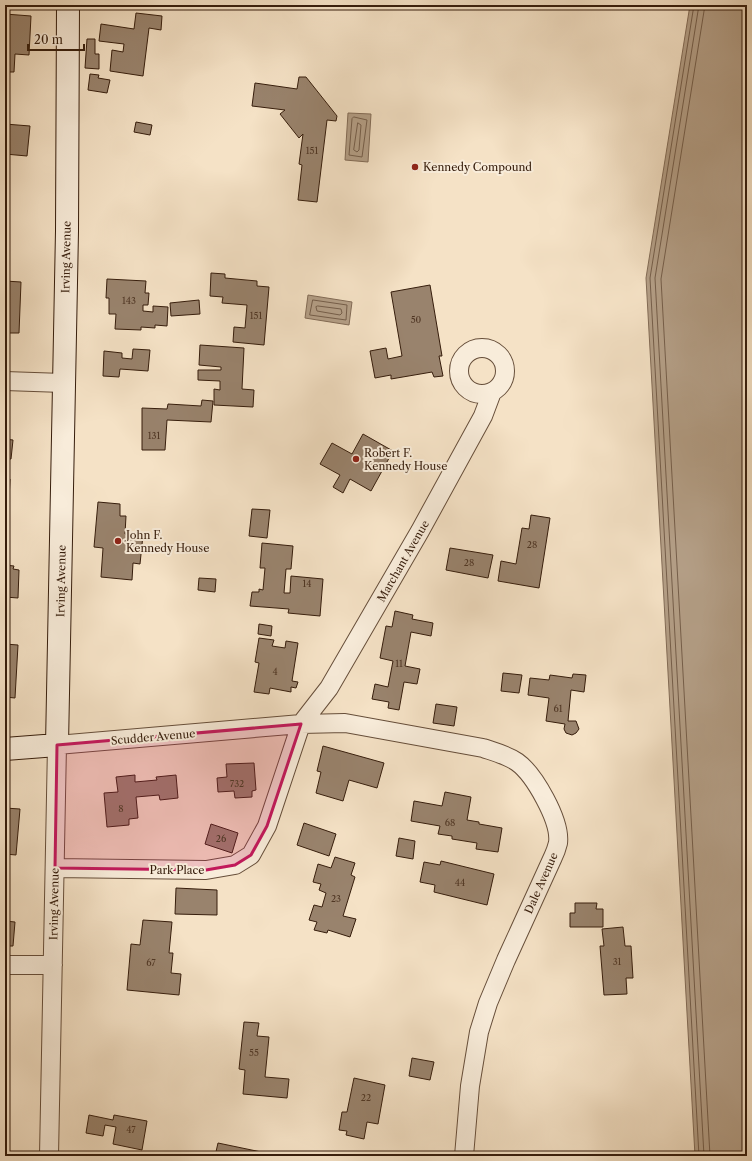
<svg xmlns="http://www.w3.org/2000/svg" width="752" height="1161" font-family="'Libre Caslon Text',serif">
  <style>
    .water { fill: #b49f87; stroke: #826b56 }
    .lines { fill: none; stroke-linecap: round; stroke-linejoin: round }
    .shore { stroke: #755e4a; stroke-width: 1 }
    .building { fill: #99836d; stroke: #361d0c }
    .street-casing { stroke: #664e3a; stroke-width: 20 }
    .secondary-casing { stroke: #361d0c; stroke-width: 24 }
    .street { stroke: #f8ecda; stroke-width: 18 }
    .secondary { stroke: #f8ecda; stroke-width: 22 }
    .marked { fill: #c2185b; fill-opacity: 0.2; stroke: #c2185b; stroke-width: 3; stroke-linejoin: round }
    .poi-dot { fill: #8f2418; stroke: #f8ecda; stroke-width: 1.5 }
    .labels { text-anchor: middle; stroke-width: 4; stroke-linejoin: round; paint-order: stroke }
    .number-label { font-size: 9px; fill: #4f3624 }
    .poi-label { font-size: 11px; fill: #361d0c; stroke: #f8ecda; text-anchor: start }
    .street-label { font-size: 11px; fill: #361d0c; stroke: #f8ecda }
  </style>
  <rect width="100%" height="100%" fill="#f5e2c6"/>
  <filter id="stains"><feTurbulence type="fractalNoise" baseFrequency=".005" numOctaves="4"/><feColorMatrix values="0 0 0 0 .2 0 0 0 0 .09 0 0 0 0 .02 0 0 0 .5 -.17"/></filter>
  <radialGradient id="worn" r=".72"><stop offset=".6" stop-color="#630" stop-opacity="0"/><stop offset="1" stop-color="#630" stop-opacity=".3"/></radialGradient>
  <path class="water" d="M690,5H747V1156H695L646,278Z
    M348,113L371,114L368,162L345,160Z
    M308,295L352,302L349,325L305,318Z"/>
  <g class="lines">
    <path class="shore" d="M694,5L650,278L699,1156
      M699,5L655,278L704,1156
      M705,5L661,279L710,1156
      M354,117L367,120L362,157L349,155L352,119Z
      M358,123L361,125L359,150L357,152L354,150Z
      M313,300L347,305L346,320L310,315Z
      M318,306L341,309L342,313L340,315L317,311L316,307Z"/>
  </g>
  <path class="building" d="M136,13L162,16L161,30L149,28L143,76L110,71L112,50L123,52L124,44L99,41L101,24L134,29Z
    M5,14L31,16L29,55L15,54L14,72H5Z
    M87,39H95V54H99V69L85,68Z
    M90,74L99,75L98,78L110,80L107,93L88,90Z
    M299,77H306L337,116L336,121L327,120L317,202L298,200L302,165L299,164L303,134L299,138L280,114L285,110L252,106L255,83L297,89Z
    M136,122L152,125L150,135L134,132Z
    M5,124L30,126L27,156L5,154V157Z
    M211,273L225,274V278L257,281V286L269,287L264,345L233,342L234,327L245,328L247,305L222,303L223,297L210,296Z
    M107,279L146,281L145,293H149L148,305H143V311L153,312V306L168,307L167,326L155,325V328L141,327V330L115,329L116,314H109V298H106Z
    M5,281L21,282L19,333H5Z
    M430,285L442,356H439L443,376L434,377L432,372L391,379V375L375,378L370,351L386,348L388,359L402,356L391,292Z
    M199,300L200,314L171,316L170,303Z
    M200,345L244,348L242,389L254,390L253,407L214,405V389L220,390V381L198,380V370H221V367L199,365Z
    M133,349L150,350L148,371L120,369L119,377L103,376L104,351L122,353V358L132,359Z
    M202,400L213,401L211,422L167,420L165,450H142V408L167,409L168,404L201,406Z
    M363,434L393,451L371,491L350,479L343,493L333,487L340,475L320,464L332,443L352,454Z
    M5,439L13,440L11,459H5Z
    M5,479H10L9,500H5Z
    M98,502L120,504V516H126L125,534L143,535L140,564L133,563L132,580L101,577L103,548L94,547Z
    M252,509L270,510L267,538L249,536Z
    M531,515L550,518L539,588L498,581L501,561L516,564L522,528L529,529Z
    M262,543L293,546L291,569H286L284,593H290L291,576L323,579L320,616L288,613L289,609L250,606L252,592H259V589L263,590L265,568H260Z
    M450,548L493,555L488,578L446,570Z
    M5,565L14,566L13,569L19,570L18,598L5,597Z
    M199,578L216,579L215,592L198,590Z
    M395,611L413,615L412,619L433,623L431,636L411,632L405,666L420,669L417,684L404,682L399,710L388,708L389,702L372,699L375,684L388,687L393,661L380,658L386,626L392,627Z
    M259,624L272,626L271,636L258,634Z
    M259,638L274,640L272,646L285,648L286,641L298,643L292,681L298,682L296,688L291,687V692L270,688L269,694L254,692L259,663L255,662Z
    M5,644L18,645L15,698L5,697Z
    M503,673L522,675L519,693L501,691Z
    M573,674L586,675L584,692L571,690L568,721H576L579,729L576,733L572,735L566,733L564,729L565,724L546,721L549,698L528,695L530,678L549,680L550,675L572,678Z
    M436,704L457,707L454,726L433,723Z
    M323,746L384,763L377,788L349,780L343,801L316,793L321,772L317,771Z
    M254,763L256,790L252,791V797L235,798L234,791L218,792L217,778L227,777L226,764Z
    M135,775V782L157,780L156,777L176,775L178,798L160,800L159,795L136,797L138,818L129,819V825L107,827L104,793L118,792L116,777Z
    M445,792L471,797L467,820L479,822V824L502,828L498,852L476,849L477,843L452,839V836L438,834L440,826L411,821L414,801L442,806Z
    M5,808L20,809L16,855L5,854Z
    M304,823L336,834L329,856L297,845Z
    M211,824L238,833L232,853L205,844Z
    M399,838L415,841L413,859L396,856Z
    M335,857L355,863L351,875L355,877L343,916L356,919L350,937L328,930L327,933L314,930L317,922L309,920L314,905L322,907L326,893L319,890L321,884L313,882L318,864L331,868Z
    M441,861L494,874L487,905L434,892L435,885L420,882L424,862L440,865Z
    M176,888L217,890V915L175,914Z
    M575,903H597L596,909H603V927H570V913H575Z
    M143,920L172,922L169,953H173L171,973L181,974L179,995L127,990L131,944L140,945Z
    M5,921L15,922L13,946H5Z
    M623,927L625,946H631L633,978H626L627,994L604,995L600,946H604L602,929Z
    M244,1022L259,1023L257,1036L269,1037L265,1077L289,1079L287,1098L243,1094L245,1070L239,1069Z
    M412,1058L434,1062L430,1080L409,1076Z
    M354,1078L385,1085L378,1124L367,1122L364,1139L346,1135L347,1131L339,1130L342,1112H347Z
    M5,1085L9,1086L6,1123L5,1122Z
    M89,1115L113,1120L114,1115L147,1121L142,1150L113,1144L116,1127L105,1125L103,1136L86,1133Z
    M218,1143L266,1153L265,1156H215Z
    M175,1152L195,1156H174Z"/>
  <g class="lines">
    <defs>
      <path id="street" d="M459 371a23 23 0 1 1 46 0a23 23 0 1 1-46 0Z
        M5,381L63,383
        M55,868L206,870L235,865L251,855L267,826L301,724L329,688L420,531L483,416L492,392
        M5,965H53
        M49,1156L57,745L301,724L345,723L483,748C495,752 507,755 517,762C534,774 561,821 558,843C557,847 555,853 553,857L506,960L488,1003L479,1032L470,1086L464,1156"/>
      <path id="secondary" d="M5,749L57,745L67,231L68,5"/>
    </defs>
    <use href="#street" class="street-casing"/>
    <use href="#secondary" class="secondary-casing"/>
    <use href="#street" class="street"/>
    <use href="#secondary" class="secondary"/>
  </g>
  <path class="marked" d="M301,724L267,826L251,855L235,865L206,870L55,868L57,745Z"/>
  <g class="poi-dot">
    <circle cx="415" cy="167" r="4"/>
    <circle cx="356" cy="459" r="4"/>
    <circle cx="118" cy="541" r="4"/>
  </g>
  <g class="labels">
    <g class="number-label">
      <text x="312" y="154">151</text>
      <text x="129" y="304">143</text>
      <text x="256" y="319">151</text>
      <text x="416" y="323">50</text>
      <text x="154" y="439">131</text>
      <text x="532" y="548">28</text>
      <text x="469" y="566">28</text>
      <text x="307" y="587">14</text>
      <text x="399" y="667">11</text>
      <text x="275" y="675">4</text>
      <text x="558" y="712">61</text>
      <text x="237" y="787">732</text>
      <text x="121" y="812">8</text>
      <text x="450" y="826">68</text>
      <text x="221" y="842">26</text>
      <text x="460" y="886">44</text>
      <text x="336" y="902">23</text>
      <text x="617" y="965">31</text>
      <text x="151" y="966">67</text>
      <text x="254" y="1056">55</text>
      <text x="366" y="1101">22</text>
      <text x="131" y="1133">47</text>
    </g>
    <g class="poi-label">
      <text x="423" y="171">Kennedy Compound</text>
      <text x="364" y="457">Robert F.<tspan x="364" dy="13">Kennedy House</tspan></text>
      <text x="126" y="539">John F.<tspan x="126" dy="13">Kennedy House</tspan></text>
    </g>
    <g class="street-label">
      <text transform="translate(66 257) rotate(-89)" y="4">Irving Avenue</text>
      <text transform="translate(403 561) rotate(-60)" y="4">Marchant Avenue</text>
      <text transform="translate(61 581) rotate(-89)" y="4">Irving Avenue</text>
      <text transform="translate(153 737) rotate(-5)" y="4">Scudder Avenue</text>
      <text x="177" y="874">Park Place</text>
      <text transform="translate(541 883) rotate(-66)" y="4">Dale Avenue</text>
      <text transform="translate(54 904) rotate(-89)" y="4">Irving Avenue</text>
    </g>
  </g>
  <rect width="752" height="1161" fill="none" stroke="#f5e2c6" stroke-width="20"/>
  <rect x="6" y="6" width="740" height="1149" fill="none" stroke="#361d0c" stroke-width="2"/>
  <rect x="10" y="10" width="732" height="1141" fill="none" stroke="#361d0c"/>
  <path d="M28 44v6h56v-6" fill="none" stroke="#361d0c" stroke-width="2"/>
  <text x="34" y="44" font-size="12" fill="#361d0c" stroke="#f8ecda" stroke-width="3" paint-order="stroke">20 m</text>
  <rect width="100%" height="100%" filter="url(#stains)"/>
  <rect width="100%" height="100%" fill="url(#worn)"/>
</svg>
